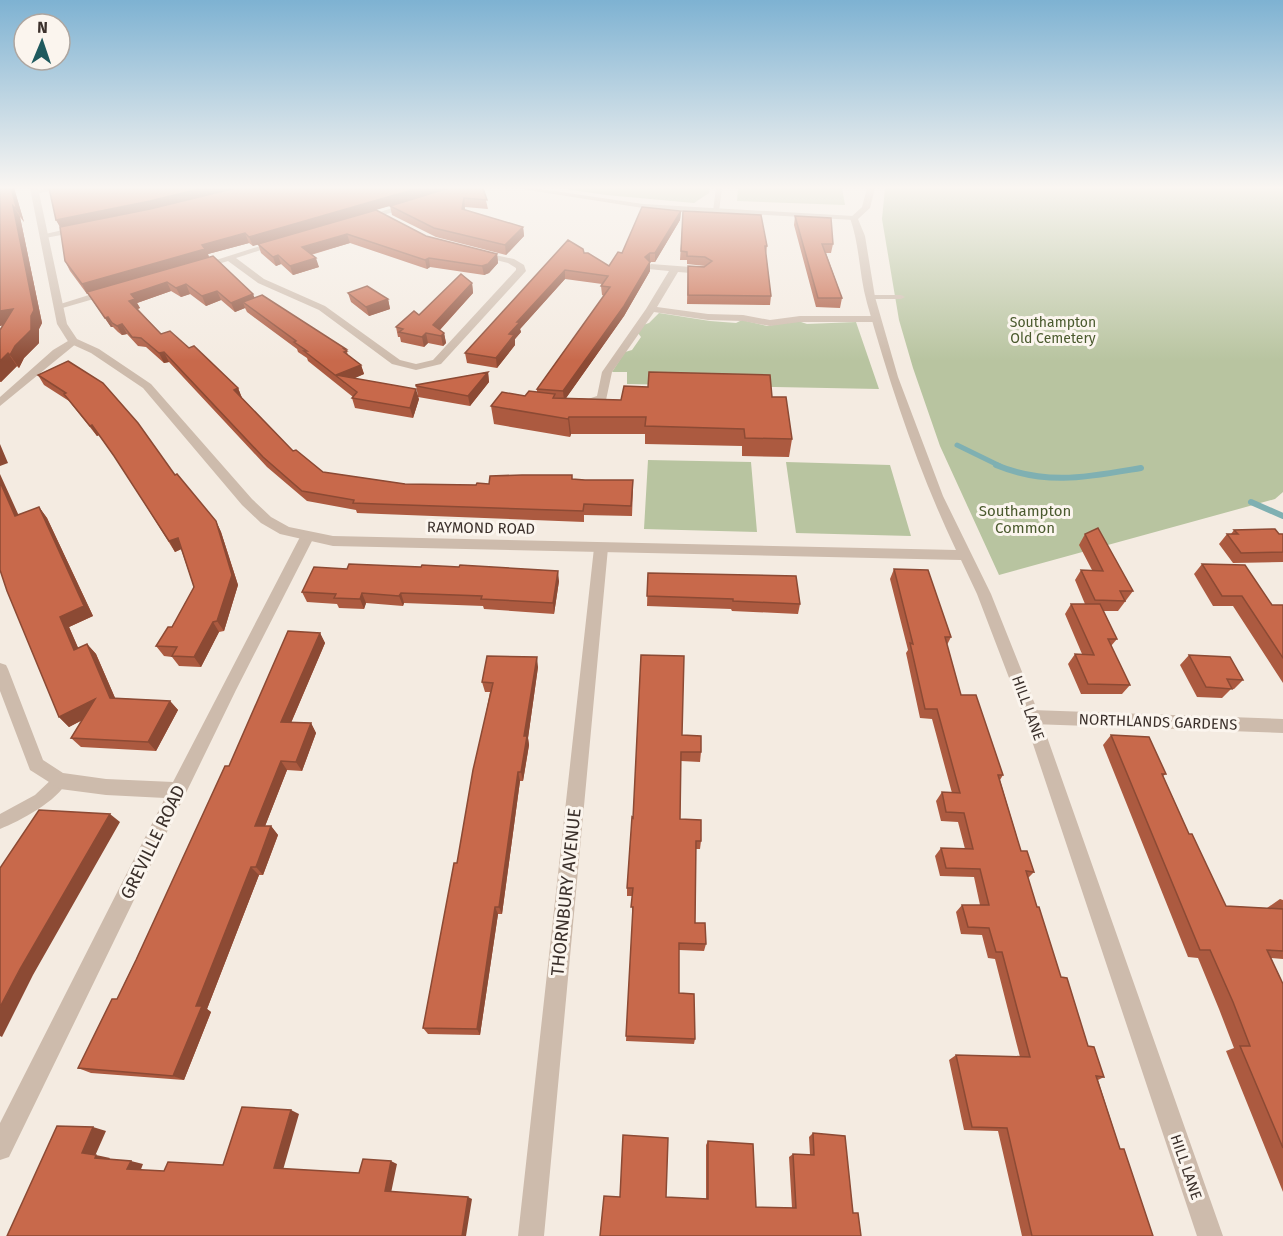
<svg xmlns="http://www.w3.org/2000/svg" width="1283" height="1236" font-family="'Fira Sans',sans-serif">
  <style>
    .green { fill: #b8c4a0 }
    .lines { fill: none; stroke-linecap: round; stroke-linejoin: round }
    .stream-far1 { stroke: #7fb0b2; stroke-width: 5 }
    .stream { stroke: #7fb0b2; stroke-width: 6 }
    .service { fill: #cdbbac; fill-rule: evenodd }
    .minor { fill: #cdbbac; fill-rule: evenodd }
    .tertiary { fill: #cdbbac; fill-rule: evenodd }
    .wall { fill: #ac5a40 }
    .shaded-wall { fill: #8c4a34 }
    .building { fill: #c8694b; stroke: #8c4a34; stroke-width: 1.5 }
    .labels { text-anchor: middle; stroke-width: 6; stroke-linejoin: round; paint-order: stroke }
    .far-park-label { font-size: 14px; fill: #4a5a2e; stroke: #fbf5ee }
    .park-label { font-size: 15px; fill: #4a5a2e; stroke: #fbf5ee }
    .street-label { font-size: 15px; fill: #3b302b; stroke: #fbf5ee }
    .near-street-label { font-size: 18px; fill: #3b302b; stroke: #fbf5ee }
  </style>
  <rect width="100%" height="100%" fill="#f4ebe1"/>
  <path class="green" d="M558,188H710L709,193L694,203L606,195Z
    M738,188H842L845,205L737,201Z
    M885,188H1283V492L1275,499L999,575L940,446L913,368L899,320L882,219Z
    M659,313L710,321L736,323L742,320L767,326L798,321L807,324L856,322L879,389L627,384V372H612L625,352L632,350L641,337L638,333L643,325L649,323Z
    M648,460L751,462L757,532L644,529Z
    M786,462L890,465L911,536L796,533Z"/>
  <g class="lines">
    <path class="stream-far1" d="M957,445L1000,466"/>
    <path class="stream" d="M996,465C1047,486 1088,477 1141,468
      M1251,502L1283,516"/>
    <path class="service" d="M716,188H722L719,211L716,213L713,211Z
      M867,295H901L905,297L901,299H867Z
      M60,775L65,776L67,781C58,801 20,821 0,829V814L35,795L55,776Z"/>
    <path class="minor" d="M46,188H64L35,194L31,192Z
      M515,188H534L643,204L854,216L858,218L854,220L643,208Z
      M408,203L412,205L411,207L362,221L358,219Z
      M80,226L83,227V231L45,238L41,235Z
      M276,241L283,243L236,258L264,279L325,306L400,360L416,364L433,360L516,270V268L508,263L476,255V251L514,259L524,265L526,271L441,364L416,370L392,364L319,310L258,283L228,261L198,270L194,267Z
      M651,264L704,268L709,271L704,274L678,272L657,307L708,314L743,315L770,320L800,316H876L881,319L876,322H800L770,326L743,321L708,320L654,312L612,372L606,400L580,408L576,407V403L597,396L602,372L646,309L669,271L648,269L647,267Z
      M108,289L111,290V294L59,309L54,306Z
      M73,338L78,341L77,343L0,406V397L53,350Z
      M307,532L314,537L236,690L9,1157L0,1160V1123L165,798L106,795L60,789L30,770L0,691V663L6,665L8,669L43,760L63,773L106,779L173,782L300,537Z
      M601,543L608,548L544,1236H518L594,548Z
      M1032,710L1283,719V733L1032,724L1026,722L1024,717L1026,712Z"/>
    <path class="tertiary" d="M30,188H38L67,324L77,339L99,349L151,384L252,499L271,517L289,527L333,536L956,550C918,470 891,388 867,303C859,275 860,246 850,218L862,207L867,188H875L870,208L858,219L865,236L875,297L898,377L943,496L991,594L1040,717L1223,1236H1197L1024,717L977,594L961,560L333,546L280,534L261,523L242,505L143,388L91,353L69,343L57,324Z"/>
  </g>
  <path class="wall" d="M0,188H14L24,222L20,217L42,323L39,329V343L24,358L19,368L17,366L1,382H0V330L3,325L0,326Z
    M483,188L488,209L465,207V210L523,227L524,236L506,255L436,237L392,215L390,206L396,204L370,211L426,236L497,254L498,263L489,273L484,275L430,267L427,269L350,243L311,255L319,267L293,275L281,264L276,266L261,253L258,244L253,246L249,243L208,254L209,257L255,298L346,349L348,355L361,365L364,374L354,378L419,399L413,418L355,408L352,398L353,397L308,361L307,358L298,352L297,349L247,312L245,308L235,312L221,300L206,306L190,294L181,297L171,291L137,303L140,308L138,309L161,334L189,348L238,388L242,398L293,451L323,472L405,484L476,485L489,484L572,479L633,490L632,516L584,515V522L381,514L357,513L356,510L307,501L267,467L169,362L164,363L146,347L138,346L127,334L122,335L118,332L113,327H111L88,294H87L70,271L65,261L61,227L56,220Z
    M681,211L680,220L655,262H650V271L624,316L566,398L621,400L772,397L792,439L789,457L742,456V446L645,444V434H571L570,437L494,424L491,406L525,396L537,392V389L604,296L602,295L601,286L602,284L565,279L520,329L521,332L515,339V345L497,368L467,363L465,353L584,253L609,266L622,253Z
    M683,211L767,246L766,254L771,296L770,305L687,304L688,266H705L687,264V260H680Z
    M795,216L833,244L831,253H826L842,298L840,308L816,307L794,225Z
    M472,283L473,293L440,330L444,333L446,343L443,346L428,343L424,347L401,342L400,337H398L396,327L419,315Z
    M348,293L388,299L390,309L369,316L351,302Z
    M68,361L175,475L216,521L221,532L238,585L224,631L219,632L201,667L179,666L172,657L164,656L156,646L172,627L194,587L181,549L175,552L121,466L99,435L97,436L69,401L44,385L38,375Z
    M488,372L489,382L470,406L418,397L416,385Z
    M39,507L47,518L93,616L69,627L78,648L87,644L96,654L115,698L170,701L178,710L156,751L81,747L71,738L82,720L69,727L59,717L19,515Z
    M1234,530L1283,534V562L1233,563L1219,544L1227,534H1231Z
    M1085,534L1133,591L1118,611H1103L1117,639L1111,646L1130,685L1122,694H1081L1068,664L1075,654H1082L1065,614L1071,604H1085L1075,580L1081,570H1092L1079,545Z
    M1202,564L1272,605H1283V683L1233,606H1213L1194,574Z
    M894,569L951,637L947,645L961,695L1003,775L1000,780L1021,851L1034,872L1028,878L1037,907L1061,977L1088,1046L1104,1077L1098,1080L1120,1149L1153,1236H1022L998,1131L964,1130L949,1060L956,1055L1020,1057L995,959L988,958L982,935L961,934L956,912L962,905H980L974,877L940,876L935,856L941,848L965,849L958,822L941,821L936,801L942,792L952,793L932,719L920,718L906,653L908,650L890,579Z
    M648,573L800,604L798,614L732,611L731,609L647,606Z
    M559,581L554,614L484,609L483,606L404,603L403,606L366,603L364,609L339,608L337,604L307,602L302,592Z
    M320,633L325,643L291,723H311L316,733L302,771L287,770L265,826H271L278,835L263,875H259L207,1009L211,1012L184,1080L91,1073L78,1068L117,999L229,766Z
    M1189,655L1243,680L1234,689H1231L1222,698L1197,697L1180,665Z
    M538,667L528,738L529,745L523,781H520L502,914H498L480,1035L428,1034L423,1028L457,863L490,692H485L482,682Z
    M682,735L701,752L700,762L681,761L680,819L701,841L700,849H696L695,923L706,944L704,951L679,950V993L695,1039L694,1044L626,1041L633,915H632V896H627V888L633,818Z
    M1111,735L1166,774L1163,776L1189,834L1226,906L1267,908L1280,899L1283,900V959L1271,958L1283,984V1192L1226,1051L1234,1048L1219,1009L1198,958L1188,957L1103,745Z
    M813,1133L853,1213L861,1236L666,1197L706,1199V1145L708,1141L756,1207L792,1208L789,1157L793,1154L810,1155L809,1137Z"/>
  <path class="shaded-wall" d="M11,188H14L24,222L17,210Z
    M203,188H241L154,210L61,229L56,220Z
    M419,188H451L253,246L249,237Z
    M464,198L465,207L463,218L462,209Z
    M13,206L20,217L42,323L39,329V343L24,358L19,368L10,355L15,346Z
    M681,211L680,220L655,262V253Z
    M523,227L524,236L506,255L505,245Z
    M245,233L249,243L208,254L209,258L87,294L82,284L202,245Z
    M347,234L350,243L305,256L302,247Z
    M650,253V262L645,257Z
    M497,254L498,263L489,273L484,275L482,266Z
    M278,255L281,264L276,266L273,257Z
    M316,258L319,267L293,275L290,266Z
    M429,258L430,267L427,269L425,260Z
    M650,262V271L624,316L564,401L563,391Z
    M565,270V279L520,329L521,332L515,339V345L497,368L496,358L509,334L517,322Z
    M167,282L171,291L137,303L140,308L134,310L129,301L131,294Z
    M472,283L473,293L435,335L433,325Z
    M186,284L190,294L181,297L176,288Z
    M217,291L221,300L206,306L202,296Z
    M253,294L257,303L243,302L245,308L235,312L231,303Z
    M388,299L390,309L369,316L366,307Z
    M13,309L21,321L0,326V311Z
    M108,317L113,327H111L105,318Z
    M122,324L127,334L122,335L117,326Z
    M426,333L428,343L424,347L422,337Z
    M444,333L446,343L443,346L441,336Z
    M164,352L169,362L164,363L159,353Z
    M8,353L17,366L1,382L0,380V361Z
    M361,365L364,374L344,383L336,375Z
    M488,372L489,382L470,406L468,396Z
    M238,388L242,398L238,400L234,390Z
    M416,389L419,399L413,418L410,408Z
    M569,417L571,434L570,437L568,419Z
    M92,425L99,435L97,436L90,426Z
    M0,444L8,463L0,466Z
    M0,474L24,527L15,516L0,482Z
    M39,507L47,518L93,616L69,627L83,659L74,650L60,617Z
    M216,521L221,532L238,585L224,631L217,621Z
    M178,538L184,548L175,552L169,541Z
    M558,571L559,581L554,614L553,603Z
    M362,593L366,603L364,609L360,599Z
    M401,593L404,603L403,606L399,596Z
    M213,622L219,632L201,667L194,657Z
    M320,633L325,643L287,732L281,722Z
    M87,644L96,654L119,707L110,698Z
    M537,657L538,667L528,738L529,745L523,781L521,772L524,736Z
    M95,699L104,709L69,727L59,717Z
    M170,701L178,710L156,751L148,742Z
    M311,723L316,733L302,771L296,762Z
    M281,761L287,770L262,834L255,826Z
    M518,772L520,781L502,914L499,907Z
    M110,814L120,822L33,975L2,1037L0,1036V1007L20,969Z
    M271,826L278,835L263,875L256,867Z
    M251,867L259,875L207,1009L211,1012L184,1080L173,1076L196,1006Z
    M495,907L498,914L480,1035L477,1029Z
    M291,1110L299,1114L283,1170L274,1168Z
    M93,1127L106,1131L95,1156L82,1153Z
    M96,1155L110,1158L108,1161L95,1158Z
    M131,1161L143,1164L140,1172L127,1169Z
    M391,1161L397,1164L391,1193L385,1191Z
    M468,1197L472,1199L466,1236H462Z"/>
  <path class="building" d="M0,188H11L17,210L13,206L34,310L31,316V330L15,346L10,355L8,353L0,361V330L13,309L0,311Z
    M49,188H203L150,201L56,220Z
    M236,188H419L249,237L245,233L202,245L205,249L82,284L65,261L60,227L150,209Z
    M449,188H483L487,200L464,198L462,209L523,227L505,245L434,228L390,206Z
    M642,207L681,211L655,253H650L645,257L650,262L624,306L563,391L537,389L610,287L601,286L608,276L565,270L517,322H520L509,334L514,335L496,358L465,353L568,240L583,249L584,253H588L609,266L618,252L622,253Z
    M376,210L426,236L497,254L488,264L482,266L429,258L425,260L347,234L302,247L316,258L290,266L278,255L273,257L258,244Z
    M683,211L761,215L767,246H765L771,296L688,295V266L704,267L712,261L705,257L687,256V252L681,251Z
    M795,216L831,218L833,244H822L842,298H818Z
    M213,256L253,294L231,303L217,291L202,296L186,284L176,288L167,282L131,294L135,299L129,301L161,334L170,331L189,348L194,346L238,388L234,390L293,451L296,450L323,472L405,484L476,485L477,483L489,484L490,476L522,475H572V479L585,480H633L631,506L584,504L583,511L377,504L353,503L354,500L302,491L263,457L164,352L159,353L141,338L132,337L122,324L117,326L112,323L108,317L105,318L87,292Z
    M461,274L472,283L433,325L444,333L441,336L426,333L422,337L399,332L403,329L396,327L414,311L419,315Z
    M367,286L388,299L366,307L348,293Z
    M262,295L346,349H344L347,351L344,352L361,365L336,375L416,389L410,408L352,398L357,392L304,351H307L294,342L296,341L243,302Z
    M68,361L103,383L138,423L175,475L177,474L216,521L232,575L217,621L213,622L194,657L172,656L177,647L156,646L168,627H172L194,587L178,538L169,541L114,456L92,425L90,426L64,394L66,393L38,375Z
    M488,372L468,396L416,386V385Z
    M649,372L770,375L772,397H786L792,439L745,438L744,429L645,426L646,417H569L568,419L491,406L502,392L525,396L529,391L555,394L553,398L621,400L624,386L648,387Z
    M0,482L15,516L39,507L84,606L60,617L74,650L87,644L110,698L170,701L148,742L71,738L95,699L59,717L7,591L0,570Z
    M1098,528L1133,591H1120L1125,601L1095,600L1081,570L1103,571L1085,534Z
    M1275,529L1279,534H1283V552L1241,553L1227,534H1238L1234,530Z
    M349,564L421,567L422,565L459,567L460,565L558,571L553,603L481,599L482,596L401,593L399,596L362,593L360,599L334,598L336,594L302,592L314,567L347,569Z
    M1202,564L1245,565L1272,605H1283V658L1242,596H1222Z
    M894,569L928,570L951,637H945L961,695H976L1003,775H998L1021,851H1027L1034,872L1026,871L1037,907H1039L1061,977L1067,978L1088,1046L1094,1047L1104,1077L1096,1076L1120,1149H1124L1153,1236H1032L1007,1128L972,1127L956,1055L1030,1057L1002,952H996L989,928L968,927L962,905H989L980,869L946,868L941,848L973,849L964,813L946,812L942,792L960,793L937,709H925L910,643L913,644Z
    M648,573L796,576L800,604L733,601V599L647,596Z
    M1071,604H1100L1117,639H1108L1130,685L1088,684L1075,654L1094,655Z
    M288,631L320,633L281,722L311,723L296,762L281,761L255,826H271L256,867H251L196,1006H202L173,1076L78,1068L112,999H117L136,960L225,766H229Z
    M641,655L684,656L682,735L701,736V752H681L680,819L701,820V841H696L695,923H705L706,944L679,943V993L694,994L695,1039L626,1036L633,907H631L633,888H627L632,817L633,818Z
    M1189,655L1230,657L1243,680L1227,679L1232,689L1206,687Z
    M487,656L537,657L524,736H527L521,772H518L499,907H495L477,1029L423,1028L454,863H457L473,770L493,683L482,682Z
    M1111,735L1149,737L1166,774H1162L1189,834H1192L1226,906L1283,909V951L1267,950L1283,984V1148L1240,1046H1250L1233,1002L1210,950H1200Z
    M39,810L110,814L20,969L0,1007V868Z
    M242,1107L291,1110L274,1168L359,1173L363,1159L391,1161L385,1191L468,1197L462,1236H7L57,1126L93,1127L82,1153L96,1155L95,1158L131,1161L127,1169L164,1171L168,1162L223,1165Z
    M813,1133L845,1136L853,1213H858L861,1236H600L604,1196L620,1197L623,1135L668,1138L666,1197L708,1199V1141L753,1144L756,1207L796,1208L793,1154L814,1155Z"/>
  <linearGradient id="sky" x2="0" y2="1"><stop stop-color="#7eb2d2"/><stop offset="0.52" stop-color="#faf6f2"/><stop offset="1" stop-color="#faf6f2" stop-opacity="0"/></linearGradient>
  <rect width="1283" height="361" fill="url(#sky)"/>
  <g class="labels">
    <g class="far-park-label">
      <text x="1053" y="327">Southampton<tspan x="1053" dy="16">Old Cemetery</tspan></text>
    </g>
    <g class="park-label">
      <text x="1025" y="516">Southampton<tspan x="1025" dy="17">Common</tspan></text>
    </g>
    <g class="street-label">
      <text transform="translate(481 528) rotate(1)" y="5">RAYMOND ROAD</text>
      <text transform="translate(1028 708) rotate(70)" y="5">HILL LANE</text>
      <text transform="translate(1158 722) rotate(2)" y="5">NORTHLANDS GARDENS</text>
      <text transform="translate(1186 1167) rotate(71)" y="5">HILL LANE</text>
    </g>
    <g class="near-street-label">
      <text transform="translate(153 842) rotate(-64)" y="6">GREVILLE ROAD</text>
      <text transform="translate(566 892) rotate(-84)" y="6">THORNBURY AVENUE</text>
    </g>
  </g>
  <g transform="translate(42 42) rotate(2)"><circle r="28" fill="#fbf5ee" stroke="#aea6a0" stroke-width="1.5"/>
  <path d="M0-4.5L10 22L0 15L-10 22Z" fill="#1f5a5e"/>
  <text y="-9" font-size="16" font-weight="bold" text-anchor="middle" fill="#3b302b">N</text>
  </g>
</svg>
